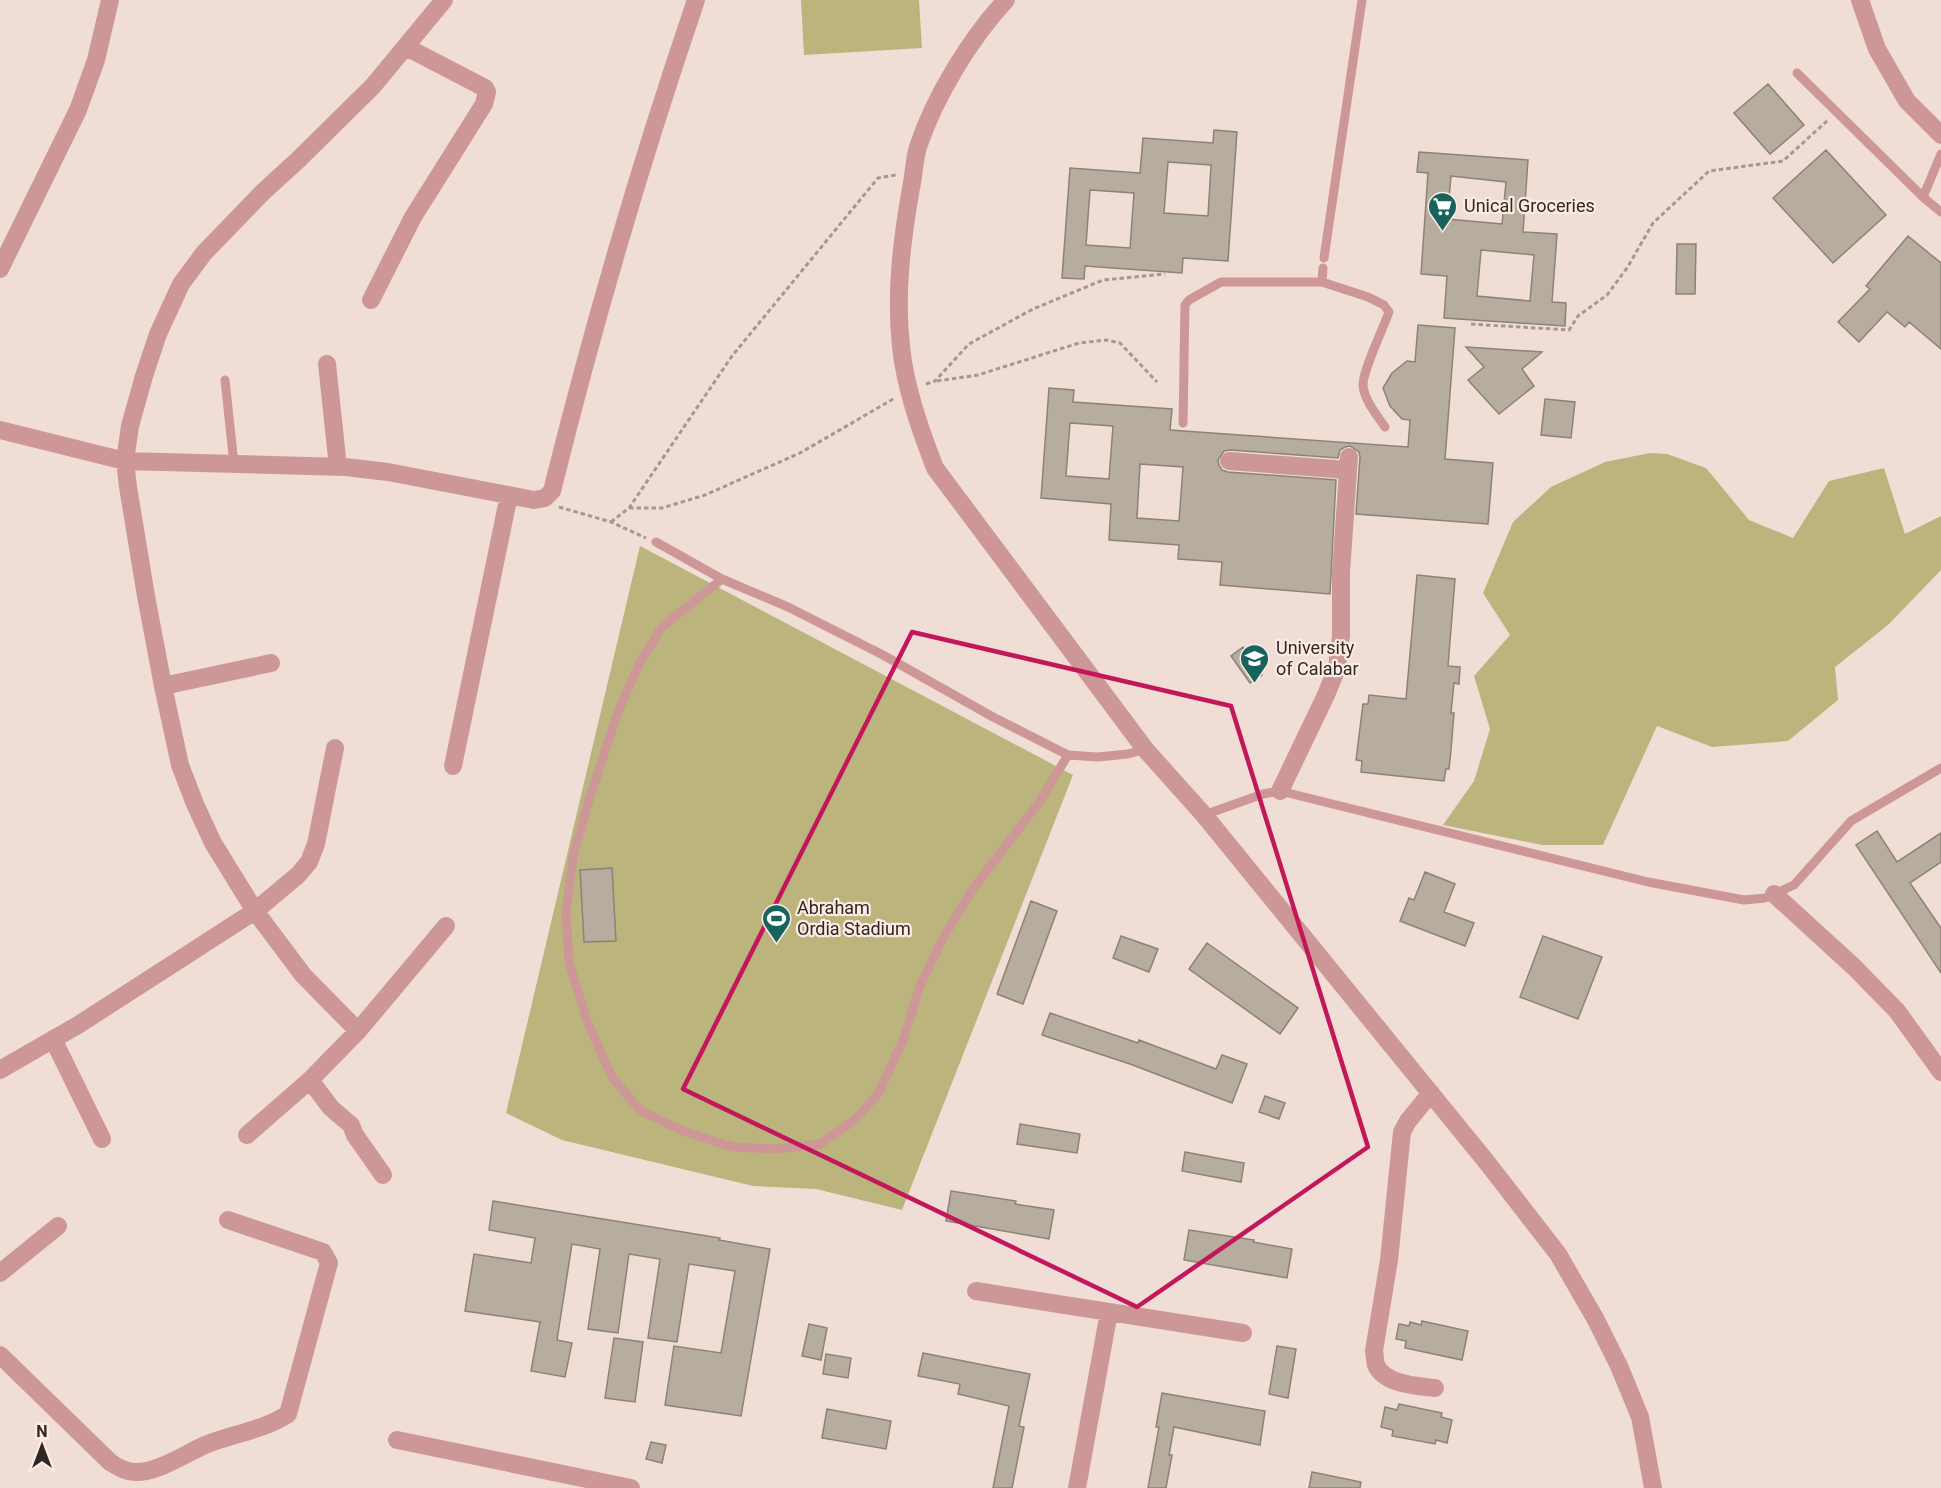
<svg xmlns="http://www.w3.org/2000/svg" width="1941" height="1488" font-family="Roboto,sans-serif">
  <style>
    .green { fill: #bbb57d }
    .building { fill: #b7ad9f; stroke: #8c8275; stroke-width: 1.5; fill-rule: evenodd }
    .lines { fill: none; stroke-linecap: round; stroke-linejoin: round }
    .path { stroke: #a59791; stroke-width: 3; stroke-dasharray: 4.5 3; stroke-linecap: butt }
    .lane { stroke: #cd9797; stroke-width: 9 }
    .street { stroke: #cd9797; stroke-width: 18 }
    .marked { fill: none; stroke: #c2185b; stroke-width: 4.5; stroke-linejoin: round }
    .labels { text-anchor: middle; stroke-width: 4.5; stroke-linejoin: round; paint-order: stroke }
    .poi-label { font-size: 18px; fill: #2e2724; stroke: #fdebe3; text-anchor: start }
  </style>
  <rect width="100%" height="100%" fill="#f0ded6"/>
  <path class="green" d="M801,0H919L922,48L804,55Z
    M1650,453L1667,454L1706,468L1749,520L1793,538L1829,481L1884,468L1905,534L1941,516V570L1888,625L1835,667L1838,700L1788,741L1712,747L1657,726L1603,845H1542L1443,825L1474,781L1490,729L1474,676L1510,635L1483,593L1513,522L1551,487L1605,462Z
    M640,546L1073,775L902,1210L816,1189L753,1186L562,1140L506,1113Z"/>
  <path class="building" d="M1768,84L1804,125L1770,154L1734,113Z
    M1214,130L1237,132L1228,261L1183,258L1182,273L1085,266L1084,279L1062,278L1070,168L1140,173L1143,138L1213,143ZM1168,162L1211,165L1208,216L1164,213ZM1090,190L1134,193L1130,248L1086,245Z
    M1826,150L1886,215L1833,263L1773,198Z
    M1419,152L1528,160L1523,232L1557,234L1552,302L1566,303L1565,326L1444,318L1447,276L1421,274L1428,173L1417,172ZM1451,176L1506,182L1502,224L1447,219ZM1481,250L1534,255L1530,301L1477,296Z
    M1908,236L1941,263V349L1909,322L1905,327L1887,312L1859,342L1838,322L1870,289L1866,286Z
    M1677,244H1696L1695,294H1676Z
    M1418,325L1455,328L1445,459L1493,463L1488,524L1356,514L1360,457L1359,452L1350,446L1345,447L1340,450L1338,458L1230,450L1224,451L1218,460L1219,465L1222,470L1228,472L1336,480L1330,594L1220,585L1222,562L1178,559L1179,545L1109,540L1111,504L1041,498L1049,388L1074,390L1073,402L1172,409L1170,430L1408,447L1410,420L1402,419L1390,406L1383,388L1392,373L1407,361L1415,362ZM1070,423L1113,426L1109,479L1066,476ZM1140,464L1183,467L1179,521L1137,518Z
    M1466,347L1542,352L1522,369L1534,386L1499,414L1468,380L1484,367Z
    M1545,399L1575,402L1571,438L1541,435Z
    M1417,575L1455,579L1448,666L1460,667L1459,684L1454,683L1451,713H1454L1451,750L1449,769H1446L1444,781L1361,772L1362,761L1356,760L1363,704H1368L1369,695L1406,699Z
    M1243,647L1262,675L1250,683L1231,656Z
    M1877,831L1897,862L1941,833V862L1910,883L1941,928V973L1856,845Z
    M612,868L616,941L584,942L580,870Z
    M1425,872L1455,884L1444,912L1474,923L1465,946L1400,921L1409,898L1414,900Z
    M1031,901L1057,911L1023,1004L997,994Z
    M1121,936L1158,949L1149,972L1113,958Z
    M1543,936L1602,957L1578,1019L1520,997Z
    M1207,943L1298,1008L1280,1034L1189,969Z
    M1050,1013L1138,1043L1139,1040L1216,1069L1222,1055L1247,1064L1232,1103L1130,1064L1042,1035Z
    M1265,1096L1285,1103L1279,1119L1259,1112Z
    M1020,1124L1080,1134L1077,1153L1017,1144Z
    M1185,1152L1244,1163L1241,1182L1182,1171Z
    M951,1191L1016,1201L1015,1204L1054,1210L1049,1239L946,1221Z
    M493,1201L720,1238L719,1240L770,1249L741,1416L665,1405L674,1346L721,1353L735,1271L689,1264L677,1342L648,1338L660,1259L629,1254L618,1333L588,1329L600,1249L572,1244L557,1340L572,1343L565,1377L531,1371L540,1322L465,1311L474,1254L531,1263L535,1238L489,1230Z
    M1189,1230L1254,1240L1253,1242L1292,1249L1287,1278L1184,1260Z
    M1422,1321L1468,1331L1462,1360L1405,1348L1406,1341L1396,1339L1399,1324L1409,1326L1410,1322L1421,1325Z
    M809,1324L827,1328L821,1360L802,1356Z
    M614,1338L643,1342L635,1402L605,1398Z
    M1277,1346L1296,1349L1288,1398L1269,1394Z
    M923,1353L1030,1374L1019,1426L1024,1427L1012,1488H993L1009,1406L958,1394L960,1384L918,1376Z
    M826,1354L851,1358L848,1378L823,1374Z
    M1162,1393L1265,1411L1260,1445L1174,1427L1169,1455H1172L1166,1488H1148L1159,1427H1156Z
    M1399,1404L1442,1413L1441,1417L1452,1420L1447,1443L1436,1440L1435,1444L1392,1436L1393,1430L1381,1427L1385,1407L1397,1410Z
    M827,1409L891,1421L886,1449L822,1438Z
    M651,1442L666,1445L662,1463L646,1459Z
    M1312,1472L1361,1482L1360,1488H1309Z"/>
  <g class="lines">
    <path class="path" d="M1471,324L1569,330L1578,316L1607,295L1627,268L1653,223L1709,171L1783,161L1828,120
      M937,381L978,375L1079,343L1106,340L1120,343L1157,382
      M926,384L935,381L969,344L1033,309L1103,280L1165,274
      M559,507L611,522L646,538
      M629,508H662L705,495L800,453L895,398
      M611,522L629,508L732,356L878,178L896,175"/>
    <path class="lane" d="M1797,73L1923,197L1941,212
      M1923,197L1941,154
      M1324,258L1362,0
      M1322,282L1323,268
      M225,380L234,464
      M1183,423L1185,305L1189,300L1221,282H1322L1368,297L1384,305L1389,312C1383,329 1363,370 1363,385C1364,400 1377,415 1385,427
      M656,542L722,579L788,607L883,655L993,717L1068,755L1098,757L1128,754L1145,749
      M722,579L662,627L639,664L618,712L589,800L573,857L566,913L569,962L587,1021L612,1077L641,1111L681,1130L733,1147L776,1149L820,1144L855,1120L879,1092L903,1040L920,986L943,938L972,890L1040,801L1068,755
      M1204,815L1263,794L1280,791L1648,882L1744,900L1765,898L1794,885L1851,821L1941,768"/>
    <path class="street" d="M1006,0C970,39 935,96 918,147C914,160 914,175 911,188C902,239 895,293 901,346C905,387 920,429 935,468L1145,749L1204,815L1485,1160L1558,1254L1596,1320L1619,1366L1640,1417L1653,1488
      M1860,0L1877,49L1907,101L1941,135
      M0,269L78,110L96,60L110,0
      M371,300L413,217L484,104L487,92L485,88L406,47
      M327,364L338,467
      M0,430L125,461L345,467L388,472L534,500L545,498L552,491C593,326 641,161 696,0
      M1229,461L1348,470
      M163,686L271,663
      M453,766L509,495
      M1280,791L1326,695L1337,668L1341,636V572L1349,457
      M1774,894L1854,967L1897,1011L1941,1072
      M358,1031L303,975L255,911L213,843L195,804L180,765L163,686L146,596L128,487L125,461L130,426L144,376L158,334L181,284L204,253L263,192L298,160L373,86L444,0
      M53,1039L102,1139
      M0,1070L78,1025L255,911L298,875L309,862L316,844L335,748
      M310,1080L331,1108L351,1125L355,1135L383,1175
      M1431,1093L1408,1121L1402,1132L1389,1260L1374,1351C1375,1355 1375,1362 1376,1365C1385,1385 1418,1386 1435,1388
      M247,1135L310,1080L358,1031L446,926
      M0,1273L58,1226
      M976,1291L1243,1333
      M0,1355L110,1462C118,1467 125,1472 135,1472C157,1473 185,1454 205,1445C232,1434 264,1430 288,1414L329,1263L323,1252L228,1220
      M397,1440L631,1488
      M1077,1488L1109,1312"/>
  </g>
  <path class="marked" d="M912,632L1231,706L1368,1147L1137,1307L683,1089Z"/>
  <defs>
    <symbol id="supermarket-pin" viewBox="-11 -11 22 30"><path d="M0 17L-7.5 6A9.5 9.5 0 1 1 7.5 6Z" fill="#17635d" stroke="#fdebe3"/><path d="M-6-5.5h2.5l.6 2H6L4.5 2H-2.5L-4.4-4H-6ZM-1.5 3.2a1.3 1.3 0 1 0 .1 0ZM3 3.2a1.3 1.3 0 1 0 .1 0Z" fill="#fff"/></symbol>
    <symbol id="university-pin" viewBox="-11 -11 22 30"><path d="M0 17L-7.5 6A9.5 9.5 0 1 1 7.5 6Z" fill="#17635d" stroke="#fdebe3"/><path d="M0-5L7-2L0 1L-7-2ZM-4 1L0 2.5L4 1V4Q0 6-4 4Z" fill="#fff"/></symbol>
    <symbol id="stadium-pin" viewBox="-11 -11 22 30"><path d="M0 17L-7.5 6A9.5 9.5 0 1 1 7.5 6Z" fill="#17635d" stroke="#fdebe3"/><path d="M0-5a6.5 5 0 1 0 0 10a6.5 5 0 1 0 0-10ZM-3.5-1.8h7v3.6h-7Z" fill="#fff"/></symbol>
  </defs>
  <g fill-rule="evenodd">
    <use href="#supermarket-pin" x="1426" y="190" width="33" height="45"/>
    <use href="#university-pin" x="1238" y="642" width="33" height="45"/>
    <use href="#stadium-pin" x="760" y="902" width="33" height="45"/>
  </g>
  <g class="labels">
    <g class="poi-label">
      <text x="1464" y="212">Unical Groceries</text>
      <text x="1276" y="654">University<tspan x="1276" dy="21">of Calabar</tspan></text>
      <text x="797" y="914">Abraham<tspan x="797" dy="21">Ordia Stadium</tspan></text>
    </g>
  </g>
  <g transform="translate(42 1446)" stroke="#fdebe3" stroke-width="4.5" paint-order="stroke">
  <path d="M0-4.5L10 22L0 15L-10 22Z" fill="#2e2724"/>
  <text y="-9" font-size="16" font-weight="bold" text-anchor="middle" fill="#2e2724">N</text>
  </g>
</svg>
